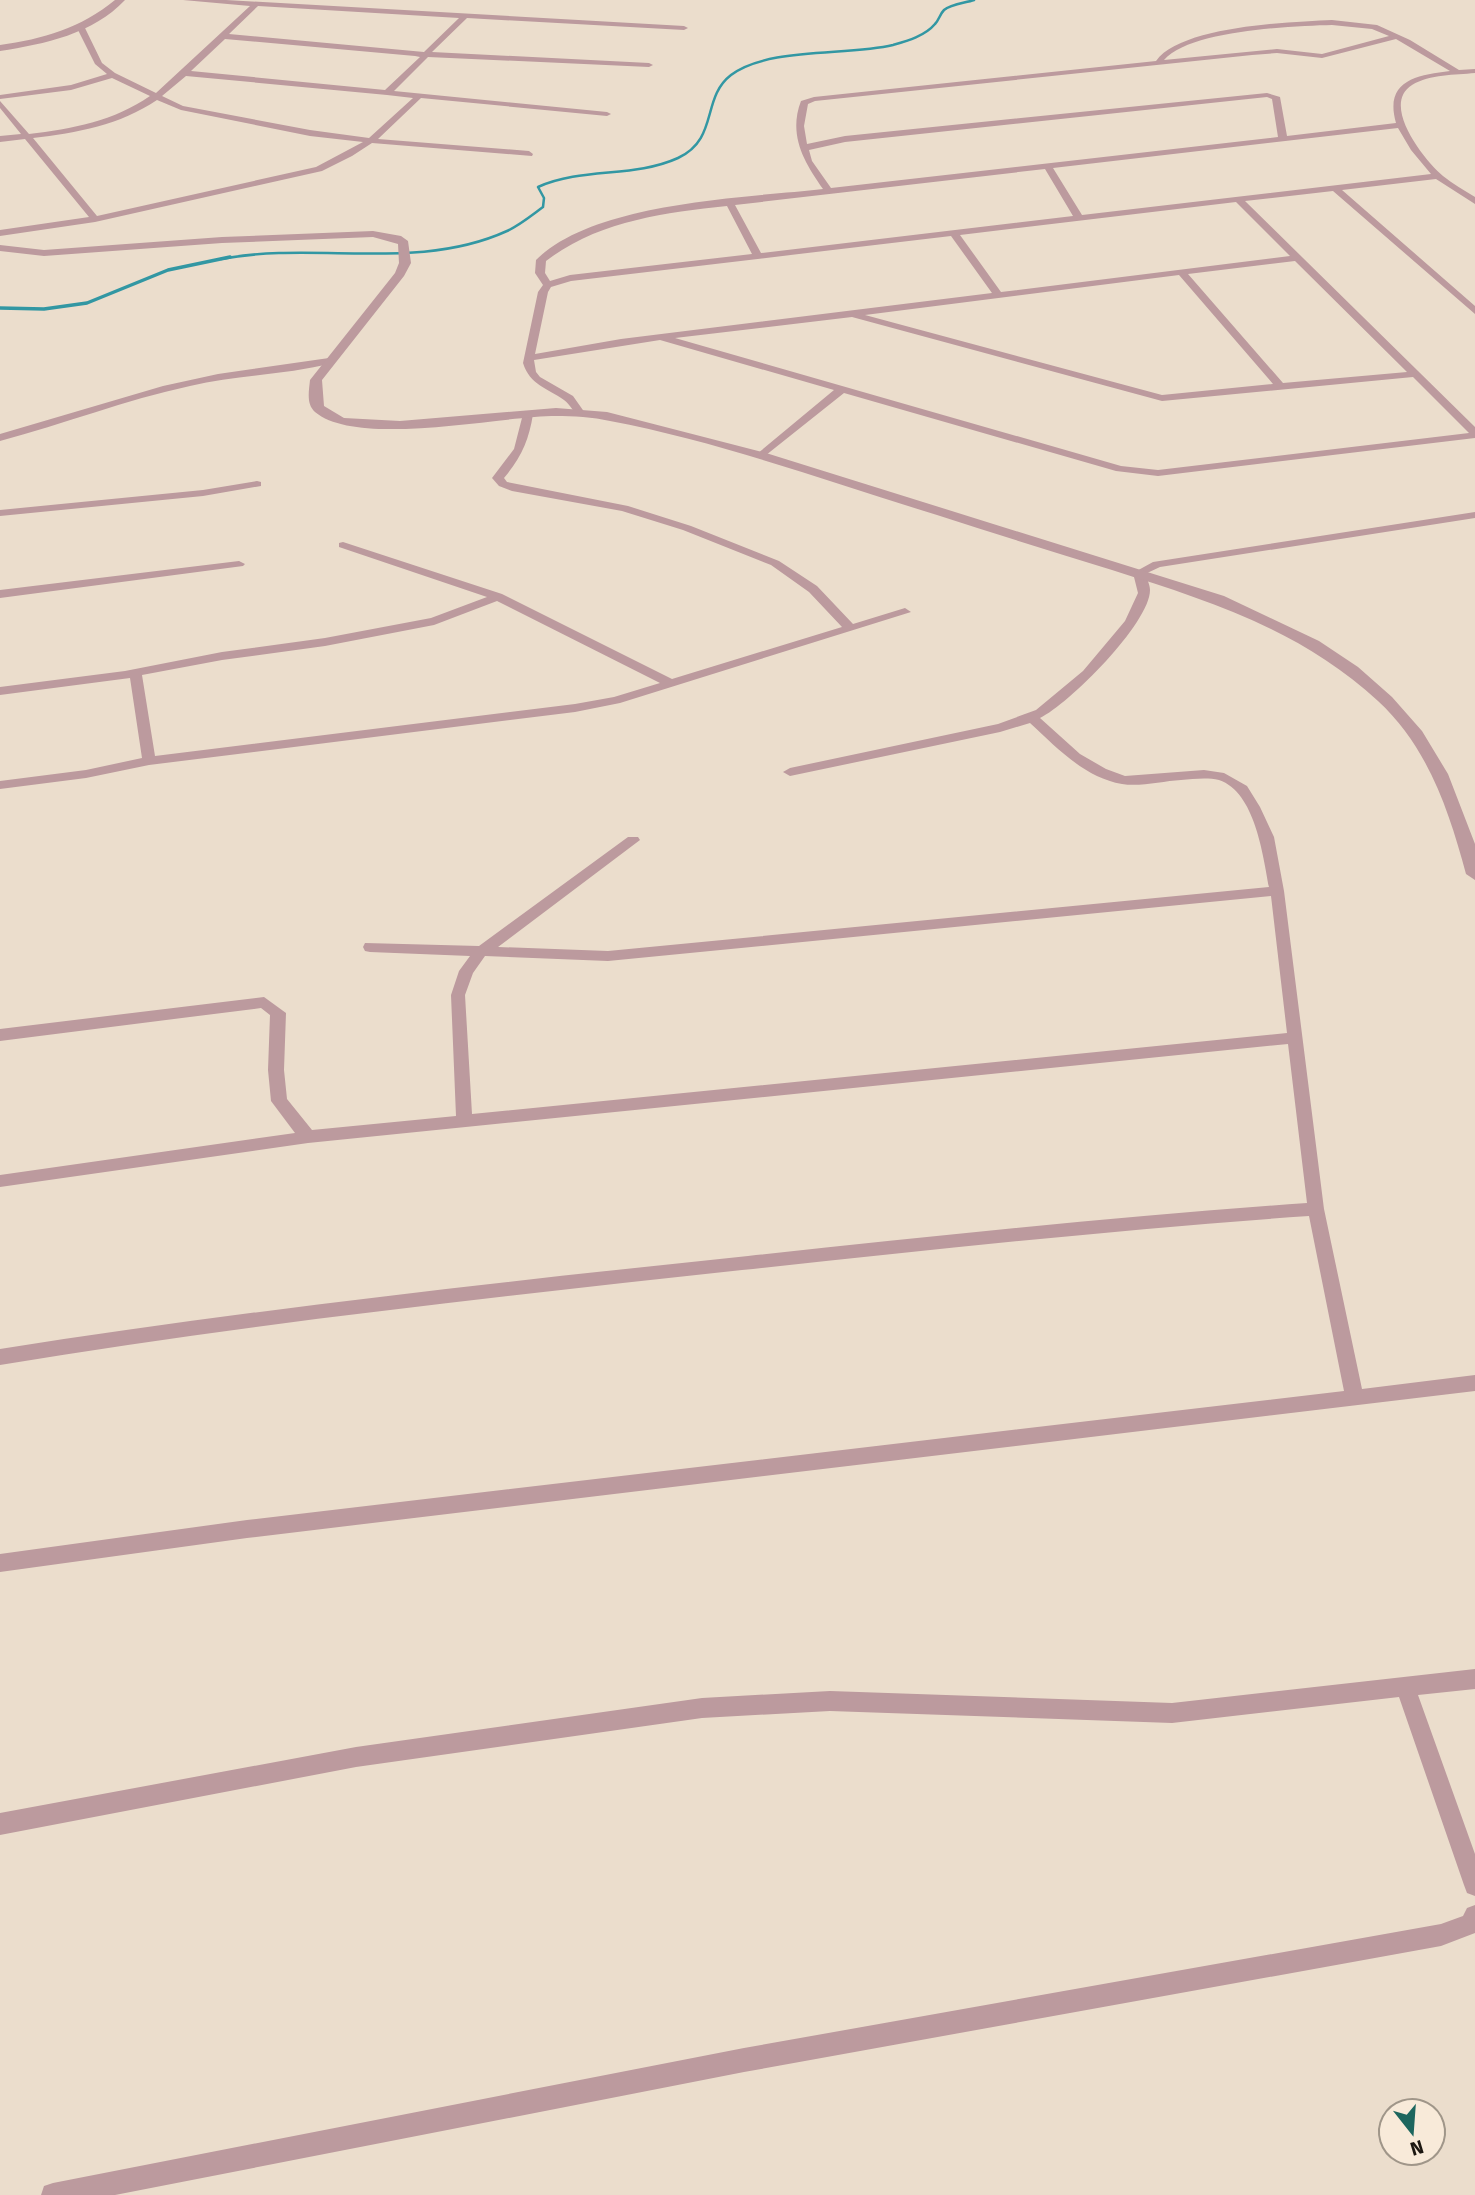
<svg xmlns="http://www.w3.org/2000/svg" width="1475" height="2195" font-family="'Fira Sans',sans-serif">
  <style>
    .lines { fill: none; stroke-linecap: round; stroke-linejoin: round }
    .stream-far1 { stroke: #3297a3; stroke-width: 2.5 }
    .stream { stroke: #3297a3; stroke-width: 3.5 }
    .minor { fill: #bc9a9e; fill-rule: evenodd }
    .tertiary { fill: #bc9a9e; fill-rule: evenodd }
  </style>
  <rect width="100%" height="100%" fill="#ebddcc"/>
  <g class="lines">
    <path class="stream-far1" d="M221,259C315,241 417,272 507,231C520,225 532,215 543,207L544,198L538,187C583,167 634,178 678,158C719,139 701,98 731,75C768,47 847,56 893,45C907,41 925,36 935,24C939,20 940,14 944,10C951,4 965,3 974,0"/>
    <path class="stream" d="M0,308L44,309L87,303L168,270L230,257"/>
    <path class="minor" d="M183,0H226L684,26L688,28L684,30L467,18L432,52L649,63L653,65L649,67L428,57L394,91L607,112L611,114L607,116L421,98L378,139L529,151L533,154L532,156L372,143L352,156L322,171L95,222L0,236V230L89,217L25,139L0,142V136L21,134L0,108V101L29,134C72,129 114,121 150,96L112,78L71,90L0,99V95L71,85L107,74L95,64L77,28L81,26L85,28L102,63L115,73L156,93L250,6ZM258,6L459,18L424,52L229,34ZM225,39L415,56L420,57L385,90L191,71ZM186,76L387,95L413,98L369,138L310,130L183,106L162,96ZM157,100L181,110L310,136L363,142L316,167L97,216L33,138C77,133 120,125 157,100Z
      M1332,20L1377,25L1410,40L1459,70L1475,69V73C1455,75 1430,74 1412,85C1380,105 1425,161 1443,176C1453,184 1464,190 1475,197V204L1436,179L1342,190L1475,306V314L1333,191L1245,201L1475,427V438L1158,476L1116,471L844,393L761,459L756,456L757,454L834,390L660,340L534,360L536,372L540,377L573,396L585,413L580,416C573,413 571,405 564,400C547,388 530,385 523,363L538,292L543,285L535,273L536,260C594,202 744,198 823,189C804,162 788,135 801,101L814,97L1156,61C1181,26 1290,22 1332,20ZM1332,25L1372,29L1389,36L1322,54L1277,49L1164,60C1190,30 1292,26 1332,25ZM1396,39L1450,71C1416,75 1384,81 1396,123L1287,136L1280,97L1267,93L845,136L807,144L804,126L808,104L815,101L1252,55L1277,53L1322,58ZM1267,97L1272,99L1278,137L831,188L812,161L809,150L845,142ZM1398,128L1411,150L1431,174L1082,215L1053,168ZM1045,169L1073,216L761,253L735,205ZM1236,202L1290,256L1001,292L960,235ZM727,206L752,254L570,275L550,281L545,273L546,261C598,221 663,213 727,206ZM951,236L992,293L621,339L535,354L548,292L551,287L571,281ZM1295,261L1407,372L1283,383L1188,274ZM1179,275L1273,384L1162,395L865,315ZM852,317L1162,401L1413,377L1469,433L1158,470L1121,466L675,338Z
      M329,358L333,359V363C286,375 237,375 190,386C125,400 64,424 0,441V434L163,386L218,374Z
      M528,411L533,414C529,440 521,458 504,478L507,482L628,506L691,526L779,561L817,586L853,624L905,608L911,612L620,703L575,712L149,765L86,778L0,789V781L86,770L142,758L130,678L0,695V687L125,671L222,652L325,638L431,618L487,597L339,547V543L343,542L502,594L672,679L842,627L809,592L771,565L683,530L622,511L512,491L499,486L492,478L514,449L523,414ZM497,601L660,683L614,697L575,704L155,756L142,675L222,660L325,646L434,625Z
      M257,481L261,482V486L203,496L0,516V510L203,490Z
      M1475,512V518L1160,567L1145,574C1147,579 1150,585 1150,590C1150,623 1069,704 1040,718L1080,754L1106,769L1125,776L1204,770L1224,773L1247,786L1260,807L1274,837L1284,891L1324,1209L1362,1389L1475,1375V1391L247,1538L0,1572V1554L247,1520L1344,1391L1309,1216C1120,1229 931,1250 742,1270C494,1297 246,1324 0,1365V1349C248,1310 498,1282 748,1256C934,1236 1120,1216 1307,1203L1288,1044L308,1143L0,1187V1175L295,1133L271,1101L268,1070L270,1015L261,1008L0,1041V1029L264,997L286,1013L284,1070L287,1099L312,1130L456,1116L451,995L459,971L470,956L370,952L365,951L363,947L365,943L479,946L628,837H638L640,840L498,947L608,951L1269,887C1263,855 1255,792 1219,780C1207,777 1193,779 1181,780C1163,781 1140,787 1122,784C1085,778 1056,747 1030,723L1000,732L790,776L783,772L790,768L998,724L1036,710L1083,671L1125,621L1138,593L1133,573L1153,562ZM1271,896L1287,1033L472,1114L465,995L473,973L485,956L608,961Z
      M239,561L245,564L243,566L0,598V590Z
      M1475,1669V1689L1418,1695L1475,1854V1896L1467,1893L1464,1885L1399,1697L1172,1723L830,1711L702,1718L356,1767L0,1835V1813L356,1747L702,1698L830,1691L1172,1703Z
      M1475,1905V1933L1441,1946L744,2072L115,2195H41L44,2186L53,2183L744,2048L1441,1924L1463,1916L1467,1908Z"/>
    <path class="tertiary" d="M115,0H125C93,34 45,44 0,51V45C43,39 81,28 115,0Z
      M373,231L401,236L408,241L411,263L404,276L322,380L324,406L344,418L400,421L556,408L607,412L766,453L1224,596L1319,641L1358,667L1392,697L1422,731L1448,774L1475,844V880L1466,874C1449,811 1428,747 1378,701C1301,630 1210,601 1112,570C1054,552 995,534 937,515C829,482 721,442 610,421C593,417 573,416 556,416C499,416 358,448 315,412C306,404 309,391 310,380L395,273L399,263L398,244L373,237L222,243L44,256L0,251V245L44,250L222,237Z"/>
  </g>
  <g transform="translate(1412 2132) rotate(163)"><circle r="33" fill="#f8ead9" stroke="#a09689" stroke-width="2"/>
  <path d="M0-5L12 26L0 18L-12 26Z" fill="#1d665e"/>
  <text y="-10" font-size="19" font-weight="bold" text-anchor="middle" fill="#1c1711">N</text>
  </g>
</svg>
